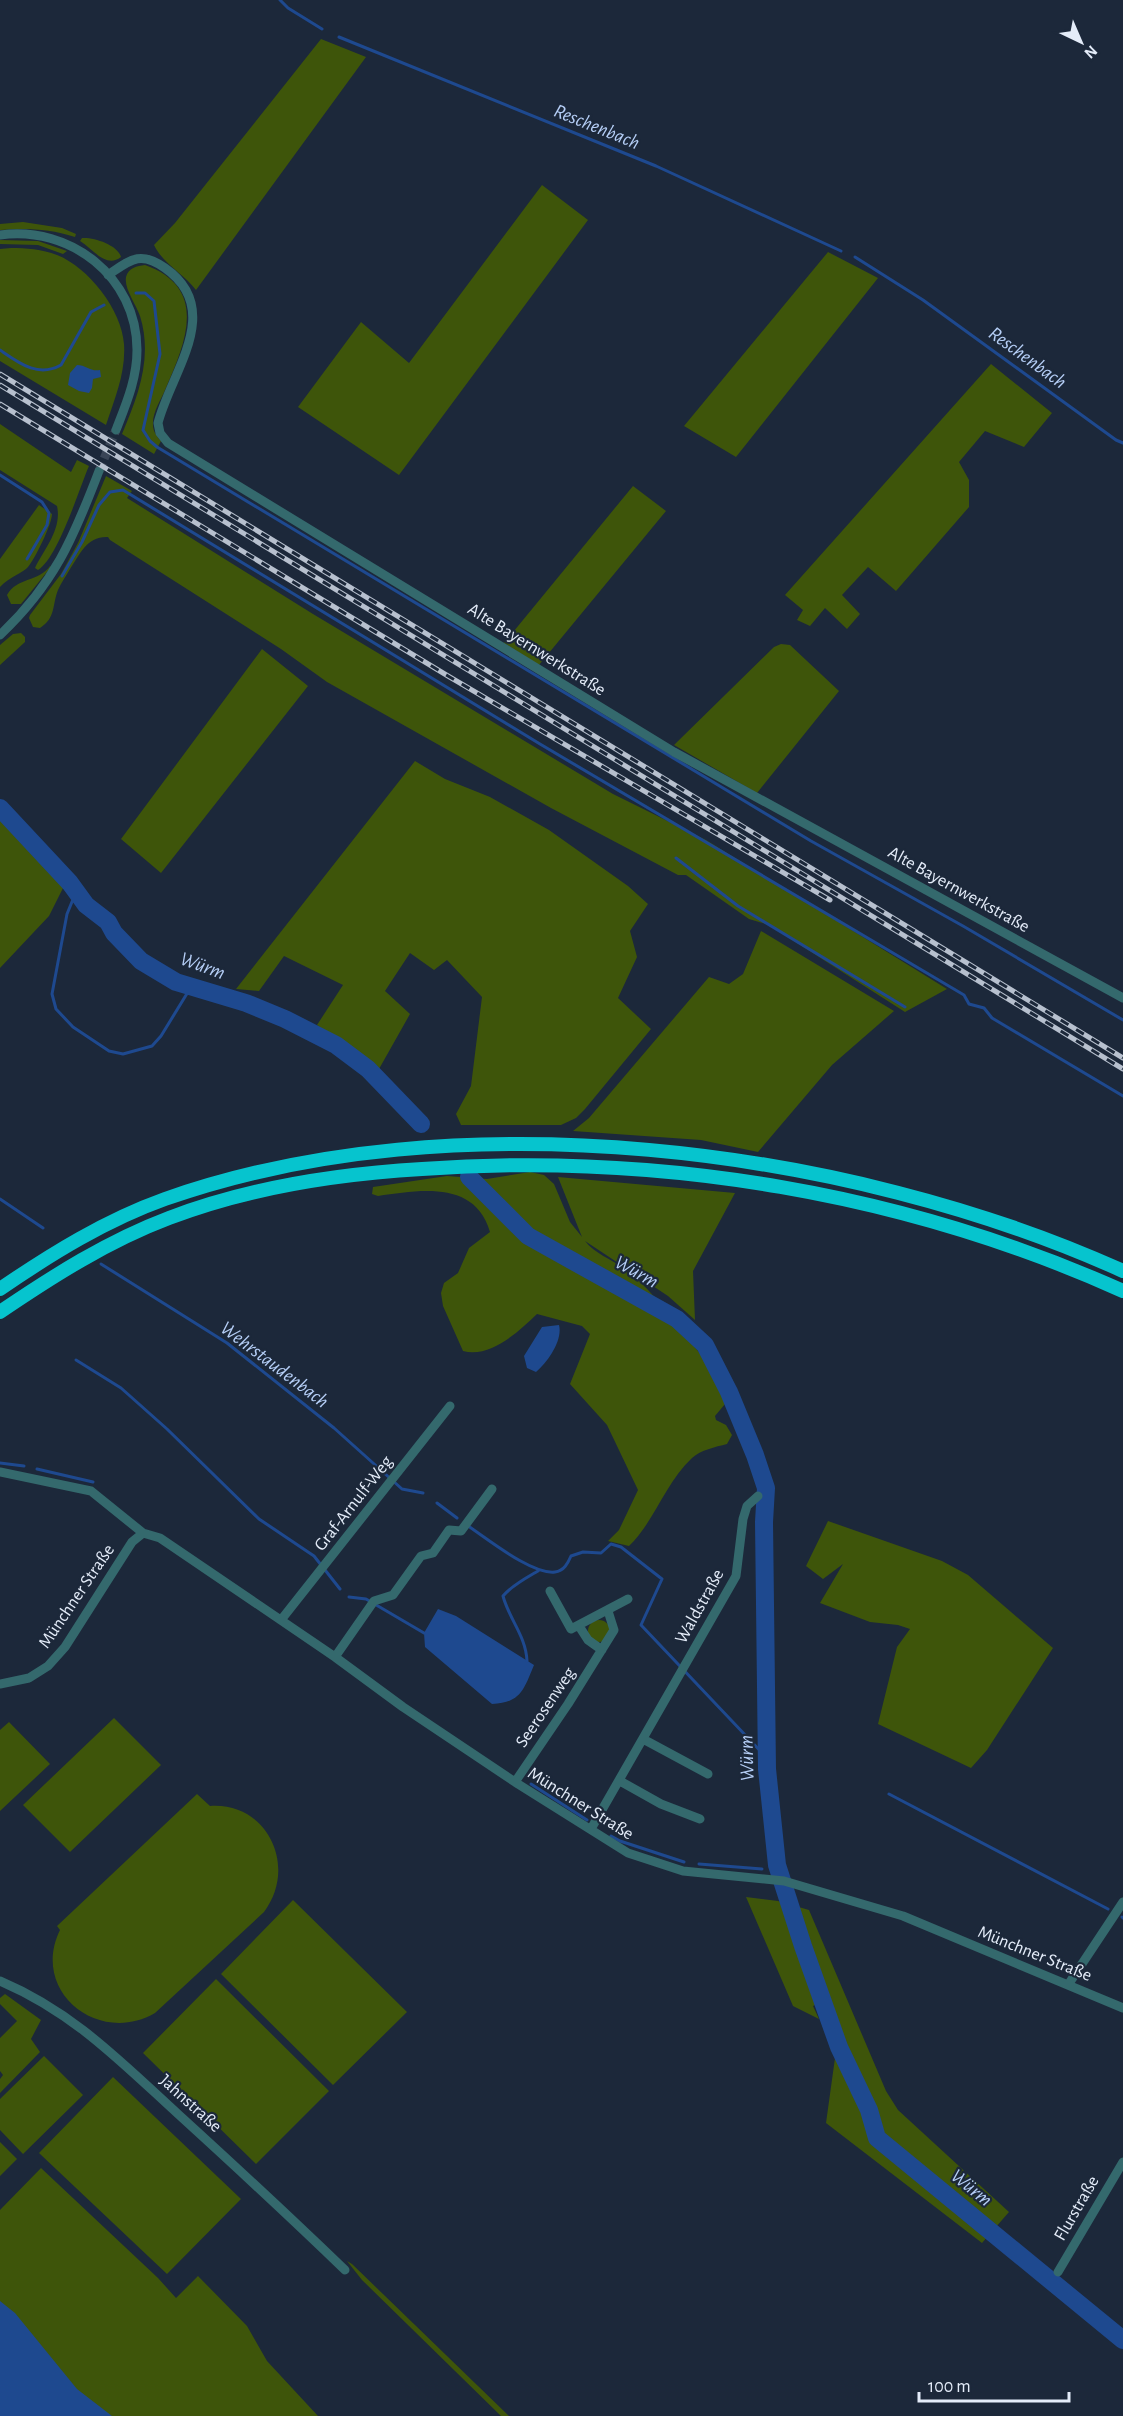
<svg xmlns="http://www.w3.org/2000/svg" width="1123" height="2416" font-family="'Alegreya Sans',sans-serif">
  <style>
    .green { fill: #3e550a }
    .water { fill: #1e498f }
    .lines { fill: none; stroke-linecap: round; stroke-linejoin: round }
    .stream { stroke: #1e498f; stroke-width: 3 }
    .river { stroke: #1e498f; stroke-width: 18 }
    .minor-tunnel { stroke: #3a4557; stroke-width: 9; stroke-dasharray: 9 4.5; stroke-linecap: butt }
    .minor { stroke: #34696d; stroke-width: 9 }
    .highway { stroke: #06c4ce; stroke-width: 14 }
    .rail-casing { stroke: #b7c0ce; stroke-width: 5 }
    .rail { stroke: #1c283a; stroke-width: 3; stroke-dasharray: 9; stroke-linecap: butt }
    .labels { text-anchor: middle; stroke-width: 4.5; stroke-linejoin: round; paint-order: stroke }
    .street-label { font-size: 18px; fill: #e4ecf9; stroke: #1c283a }
    .water-label { font-size: 20px; font-style: italic; fill: #b5cef6; stroke: #1c283a }
  </style>
  <rect width="100%" height="100%" fill="#1c283a"/>
  <path class="green" d="M321,39L366,57L196,290C183,273 163,264 154,245L175,223Z
    M542,185L588,220L399,475L298,407L361,322L409,363Z
    M23,222L62,228L76,234L75,237C49,229 27,228 0,230V224Z
    M82,238C94,237 118,245 121,257C106,269 93,249 80,241Z
    M0,240L38,241L67,251L63,254L38,245L0,244Z
    M11,248C26,248 42,249 57,255C88,267 122,310 124,344C126,372 115,398 106,425L0,361V249Z
    M828,252L878,278L736,457L684,426Z
    M145,265C209,288 186,342 165,390C161,400 152,413 153,425C153,431 157,437 161,441L154,454L122,434C138,396 153,358 140,316C136,304 124,289 126,277C128,268 137,266 145,265Z
    M991,364L1052,413L1024,447L985,431L959,462L969,480V507L896,591L868,567L842,595L860,614L847,629L825,608L810,626L797,620L803,610L785,595Z
    M0,424L71,472L77,460L89,466C79,489 58,558 38,570L35,568C45,548 62,529 57,506L0,470Z
    M106,476L132,491L127,498L313,614L613,794L706,840L947,989L905,1012L783,934L766,924L749,919L686,875H678L551,808L327,682L281,649L110,540L108,537C87,536 80,554 70,569C66,576 61,583 58,590C52,605 56,618 40,628L33,627L29,618L30,615L61,574L78,543Z
    M633,486L666,511L539,665L504,643Z
    M39,505L52,514C52,524 35,559 28,567C24,572 8,578 0,587V559Z
    M50,566L51,567L21,604H11L7,595C17,577 39,582 50,566Z
    M21,633L25,637V642L0,665V645L13,634Z
    M781,644L790,645L839,691L757,793L674,745L774,647Z
    M262,649L308,686L161,873L121,839Z
    M415,761L445,779L490,797L549,830L628,886L648,904L630,931L637,957L618,998L651,1029L585,1109L576,1118L561,1125H461L456,1114L471,1086L482,997L447,960L434,970L410,953L385,991L410,1014L379,1069L317,1025L343,985L284,956L259,991L236,989Z
    M0,816L64,886L49,916L0,968Z
    M761,931L894,1011L832,1065L758,1152L701,1140L573,1131L589,1118L709,977L729,984L743,974Z
    M530,1172L544,1175L554,1184L570,1222L582,1237L558,1177L735,1193L693,1271L695,1320L668,1296L585,1241C595,1254 610,1258 623,1268C646,1284 663,1307 680,1329C698,1352 721,1374 725,1404L715,1416L716,1420L726,1425L732,1435L727,1444C715,1447 701,1450 692,1458C665,1483 655,1521 629,1546L608,1541L619,1530L638,1490L607,1425L570,1384L590,1334L582,1326L537,1314C518,1332 491,1358 463,1351L443,1306L441,1293L444,1283L458,1273L469,1248L490,1232C475,1180 420,1190 378,1196L372,1194L373,1187L447,1176L487,1179Z
    M828,1521L942,1561L968,1575L1053,1648L987,1750L971,1768L878,1724L897,1647L910,1629L898,1625L870,1622L820,1603L843,1564L823,1579L806,1566Z
    M588 1631a11 11 0 1 1 22 0a11 11 0 1 1-22 0Z
    M114,1718L161,1765L70,1852L23,1805Z
    M9,1722L50,1764L0,1811V1730Z
    M197,1794L210,1806C268,1802 298,1867 264,1912L155,2013C98,2046 30,1991 60,1930L57,1926Z
    M746,1897L778,1901L809,1910L886,2091L898,2110L1009,2212L982,2243L826,2123L835,2058L833,2045L817,2004L813,2006L819,2019L793,2006Z
    M293,1900L407,2012L333,2085L221,1974Z
    M216,1979L329,2091L256,2164L143,2053Z
    M5,1994L41,2020L31,2039L40,2052L0,2093V2079L3,2075L0,2071V2038L17,2021L0,2004V1998Z
    M44,2056L83,2095L23,2154L0,2130V2099Z
    M113,2077L241,2199L167,2274L39,2153Z
    M0,2142L17,2159L0,2176Z
    M41,2168L158,2278L176,2298L198,2276L247,2326L267,2361L318,2416H0V2210Z
    M347,2261L352,2264L509,2416H501L362,2280Z"/>
  <path class="water" d="M77,365C86,365 91,372 100,370L101,377L93,379L92,388L89,393L79,391L68,385L70,373Z
    M559,1325C563,1340 548,1362 536,1372L527,1368L524,1356L542,1327Z
    M438,1609L456,1616L534,1665C524,1689 521,1703 492,1704L425,1647L424,1633Z
    M0,2301L15,2313L77,2389L112,2416H0Z"/>
  <g class="lines">
    <path class="stream" d="M280,0L288,8L322,29
      M339,37L656,166L841,251
      M855,257L923,300L1116,440L1123,443
      M136,293H145L154,301L160,354L143,430L150,441L157,447L811,841L963,926L1123,1020
      M0,350C19,363 38,378 61,365L91,312L104,305
      M0,475L42,502L49,513L47,525L27,559
      M62,576L82,542L99,505L110,492L123,490L540,744L964,995L969,1004L984,1008L992,1018L1123,1096
      M676,858L738,906L905,1007
      M76,892L67,914L52,994L56,1009L73,1027L109,1051L123,1054L152,1046L161,1036L191,987
      M0,1199L43,1228
      M101,1264L227,1343L334,1428L402,1489L423,1493
      M76,1360L121,1388L167,1429L259,1519L314,1556L340,1589
      M0,1463L24,1466
      M37,1469L93,1482
      M437,1503L457,1518
      M468,1526C488,1539 532,1575 555,1572C564,1571 568,1563 571,1556L583,1552L601,1553L611,1544L621,1547L662,1579L641,1625L767,1758
      M349,1597L366,1599L424,1633
      M527,1661C526,1636 509,1619 503,1596C511,1586 526,1578 538,1571
      M531,1784L587,1820
      M889,1794L1108,1909
      M611,1836L620,1841L684,1862
      M699,1864L762,1869
      M775,1872L780,1873
      M1122,1917L1123,1918"/>
    <path class="river" d="M0,808L70,883L86,905L108,922L114,933L141,961L176,982L246,1003L285,1019L336,1045L368,1069L421,1124
      M469,1177L528,1236L677,1319L705,1345L729,1392L755,1455L766,1488L764,1522L767,1769L777,1865L803,1946L839,2047L869,2110L877,2138L1123,2340"/>
    <path class="minor-tunnel" d="M99,471L116,430"/>
    <path class="minor" d="M0,235C70,225 137,277 137,350C137,379 126,404 116,430
      M108,275C130,260 140,250 165,268C225,310 171,372 158,423L160,433L168,443L674,752L1123,998
      M0,635C54,584 73,539 99,471
      M0,1472L91,1491L143,1533
      M550,1591L571,1629L628,1599
      M281,1620L450,1406
      M579,1626L588,1640L602,1650
      M335,1657L374,1601L393,1595L421,1556L433,1553L449,1530L461,1531L492,1489
      M0,1684L29,1678L48,1666L65,1647L132,1542L143,1533L160,1538L335,1657L403,1707L518,1784L628,1853L683,1871L784,1881L903,1916L1123,2008
      M643,1739L708,1774
      M620,1781L661,1804L700,1819
      M515,1782L568,1704L614,1630L608,1611
      M591,1829L736,1576L743,1519L747,1506L758,1496
      M0,1981C73,2012 120,2061 178,2114C234,2165 290,2217 345,2270
      M1068,1985L1123,1902
      M1058,2272L1123,2162"/>
    <path class="highway" d="M0,1289C51,1254 106,1220 165,1199C454,1097 847,1146 1123,1271
      M0,1312C53,1276 108,1241 169,1218C250,1187 337,1174 422,1169C661,1152 905,1193 1123,1291"/>
    <defs>
      <path id="rail" d="M0,374L1123,1058
        M0,385L1123,1069
        M0,404L448,676L830,900"/>
    </defs>
    <use href="#rail" class="rail-casing"/>
    <use href="#rail" class="rail"/>
  </g>
  <g class="labels">
    <g class="street-label">
      <text transform="translate(537 649) rotate(32)" y="6">Alte Bayernwerkstraße</text>
      <text transform="translate(959 889) rotate(29)" y="6">Alte Bayernwerkstraße</text>
      <text transform="translate(353 1503) rotate(-52)" y="6">Graf-Arnulf-Weg</text>
      <text transform="translate(76 1596) rotate(-56)" y="6">Münchner Straße</text>
      <text transform="translate(699 1606) rotate(-61)" y="6">Waldstraße</text>
      <text transform="translate(545 1707) rotate(-56)" y="6">Seerosenweg</text>
      <text transform="translate(581 1803) rotate(32)" y="6">Münchner Straße</text>
      <text transform="translate(1035 1953) rotate(22)" y="6">Münchner Straße</text>
      <text transform="translate(191 2103) rotate(42)" y="6">Jahnstraße</text>
      <text transform="translate(1076 2208) rotate(-60)" y="6">Flurstraße</text>
    </g>
    <g class="water-label">
      <text transform="translate(597 126) rotate(22)" y="7">Reschenbach</text>
      <text transform="translate(1028 357) rotate(36)" y="7">Reschenbach</text>
      <text transform="translate(203 965) rotate(20)" y="7">Würm</text>
      <text transform="translate(637 1271) rotate(29)" y="7">Würm</text>
      <text transform="translate(275 1364) rotate(37)" y="7">Wehrstaudenbach</text>
      <text transform="translate(746 1758) rotate(-92)" y="7">Würm</text>
      <text transform="translate(972 2187) rotate(39)" y="7">Würm</text>
    </g>
  </g>
  <g transform="translate(1081 42) rotate(136)" stroke="#1c283a" stroke-width="4.5" paint-order="stroke">
  <path d="M0-4.5L10 22L0 15L-10 22Z" fill="#e4ecf9"/>
  <text y="-9" font-size="16" font-weight="bold" text-anchor="middle" fill="#e4ecf9">N</text>
  </g>
  <path d="M919 2392v9h150v-9" fill="none" stroke="#e4ecf9" stroke-width="3"/>
  <text x="928" y="2392" font-size="18" fill="#e4ecf9" stroke="#1c283a" stroke-width="4.5" paint-order="stroke">100 m</text>
</svg>
